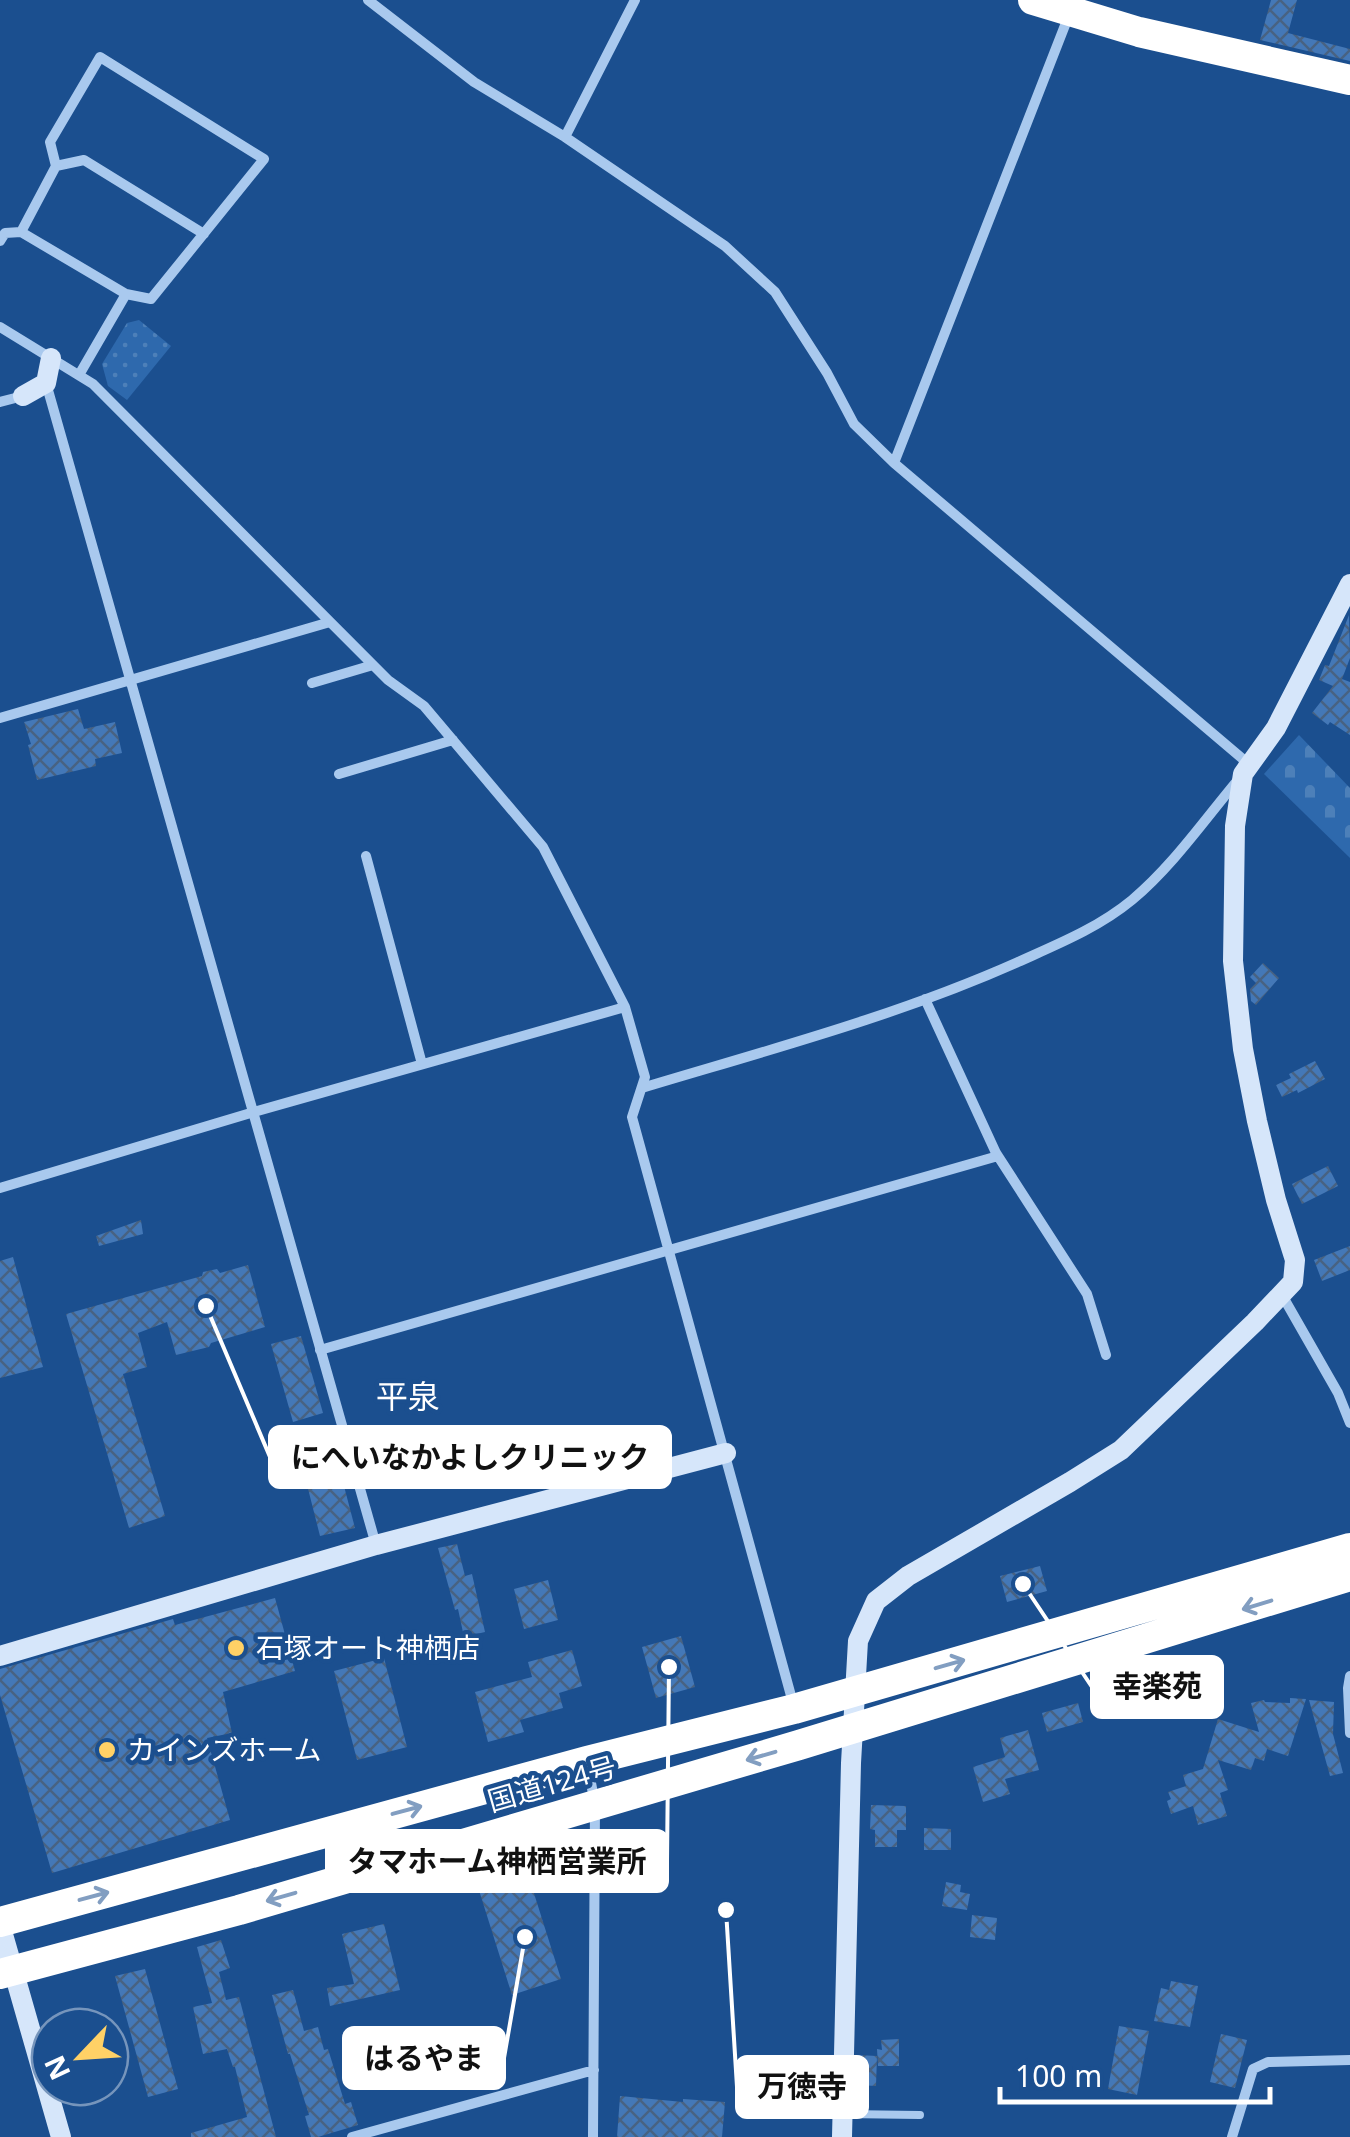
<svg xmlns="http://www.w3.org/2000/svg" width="1350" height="2137" font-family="'Noto Sans','Noto Sans JP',sans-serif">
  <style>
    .cemetery { fill: url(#cemetery-stones) }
    .park { fill: url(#park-dots) }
    .building { fill: url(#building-cross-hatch) }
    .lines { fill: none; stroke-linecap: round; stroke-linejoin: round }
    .lane { stroke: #a9c9ee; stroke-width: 8 }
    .street { stroke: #a9c9ee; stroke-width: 10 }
    .secondary { stroke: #d6e6fa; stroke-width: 20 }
    .highway { stroke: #fff; stroke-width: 30 }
    .oneway { stroke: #829ec1 }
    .poi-dot { fill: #ffd166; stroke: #1b4f8f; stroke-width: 4 }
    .labels { text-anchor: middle; stroke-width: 9; stroke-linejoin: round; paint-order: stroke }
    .poi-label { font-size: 28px; fill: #fff; stroke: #1b4f8f; text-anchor: start }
    .street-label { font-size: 28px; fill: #fff; stroke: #1b4f8f }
    .quarter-label { font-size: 32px; fill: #fff; stroke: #1b4f8f }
    .leader { fill: none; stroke: #fff; stroke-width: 4 }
    .callout-dot { fill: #fff; stroke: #1b4f8f; stroke-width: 4 }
    .callout { fill: #fff; stroke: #fff; stroke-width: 4 }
    .callout-label { font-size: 30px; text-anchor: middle; font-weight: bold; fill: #111 }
  </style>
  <defs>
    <pattern id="cemetery-stones" width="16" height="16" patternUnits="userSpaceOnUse" patternTransform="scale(2.5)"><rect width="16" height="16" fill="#2e69ad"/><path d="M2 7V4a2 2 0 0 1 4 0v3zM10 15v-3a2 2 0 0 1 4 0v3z" fill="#4d80b9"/></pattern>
    <pattern id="park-dots" width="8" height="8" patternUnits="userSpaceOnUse" patternTransform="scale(2.5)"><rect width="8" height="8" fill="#2e69ad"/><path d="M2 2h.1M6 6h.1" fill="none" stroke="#4d80b9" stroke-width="1.8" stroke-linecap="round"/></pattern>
    <pattern id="building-cross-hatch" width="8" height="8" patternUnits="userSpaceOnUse" patternTransform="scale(2.5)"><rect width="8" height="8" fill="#4478b7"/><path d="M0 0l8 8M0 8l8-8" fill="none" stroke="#486282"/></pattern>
  </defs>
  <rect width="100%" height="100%" fill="#1b4f8f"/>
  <path class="cemetery" d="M1299,735L1350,788V858L1264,774Z"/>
  <path class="park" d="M139,320L171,346L127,400L108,386L102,364L127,323Z"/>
  <path class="building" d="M1271,0H1297L1288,33L1350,49V61L1260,40Z
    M1349,615L1350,658L1342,679L1350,682V735L1330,722L1328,725L1312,713L1333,686L1319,680L1325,665L1329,666Z
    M78,709L84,729L115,722L122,753L95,759L96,766L37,780L28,745L31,744L24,722Z
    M1263,963L1279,978L1256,1005L1251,1001L1250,989L1256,983L1250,977Z
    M1315,1061L1325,1079L1298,1093L1297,1090L1282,1097L1276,1085L1291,1078L1289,1074Z
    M1328,1166L1338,1186L1302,1204L1292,1184Z
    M141,1220L143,1234L99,1246L96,1236Z
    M1350,1246V1270L1322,1281L1314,1260Z
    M13,1257L43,1367L0,1378V1261Z
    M248,1265L265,1327L211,1343L209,1347L176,1355L167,1322L138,1333L147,1367L123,1374L165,1516L129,1528L66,1314L202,1276L203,1272L217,1269L220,1273Z
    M301,1336L323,1413L293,1422L271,1344Z
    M334,1448L355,1528L320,1536L300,1457Z
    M457,1544L465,1576L472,1574L485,1632L464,1637L458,1609L455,1610L438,1548Z
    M1040,1566L1047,1591L1007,1602L1000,1576Z
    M548,1580L558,1620L524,1629L514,1589Z
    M275,1598L295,1671L223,1692L232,1733L207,1738L230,1820L52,1873L0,1695V1669L173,1619L175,1625Z
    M681,1636L695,1687L656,1698L642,1647Z
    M572,1650L582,1686L559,1693L563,1708L520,1720L524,1732L488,1742L475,1692L532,1677L528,1662Z
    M384,1658L407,1747L357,1760L334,1671Z
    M1290,1698L1306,1699L1288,1756L1267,1749L1264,1761L1255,1758L1251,1770L1218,1760L1228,1790L1220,1793L1227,1816L1198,1825L1193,1806L1171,1814L1167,1801L1171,1799L1168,1792L1186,1786L1183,1775L1203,1769L1218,1719L1259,1732L1251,1703L1264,1700L1265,1702L1290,1703Z
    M1309,1700L1334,1702L1333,1734L1343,1773L1330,1776Z
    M1078,1703L1083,1722L1047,1732L1042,1713Z
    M1028,1730L1039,1770L1005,1779L1010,1794L983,1802L973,1767L1005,1757L1000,1738Z
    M871,1805L906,1806V1830H897V1847H875V1830L870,1829Z
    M924,1828L951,1829V1850H924Z
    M526,1868L561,1979L512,1995L477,1884Z
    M946,1882L961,1885L960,1892L970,1894L967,1910L942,1906Z
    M972,1915L997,1918L995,1940L970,1937Z
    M384,1924L400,1990L330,2006L327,1988L354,1984L342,1934Z
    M221,1940L230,1968L219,1972L226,2000L239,1997L276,2137H191V2133L247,2117L235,2067H233L227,2049L203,2054L193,2007L212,2003L197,1947Z
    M145,1969L178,2089L148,2097L115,1976Z
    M1171,1981L1198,1986L1190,2027L1154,2021L1161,1988L1169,1990Z
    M293,1990L304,2031L318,2027L324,2050L328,2049L345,2104L351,2102L358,2125L318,2137H311L305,2116L309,2115L290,2054H288L272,1995Z
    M1119,2026L1149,2031L1137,2095L1108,2089Z
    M1221,2034L1247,2040L1235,2088L1210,2082Z
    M899,2039V2066H878L877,2049L882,2050L881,2040Z
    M858,2055L877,2056L876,2086L857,2085Z
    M620,2096L683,2102V2099L725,2102L722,2137H617Z"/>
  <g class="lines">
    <path class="lane" d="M843,2114L920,2115"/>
    <path class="street" d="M368,0L474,82L565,137L725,246L775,292L827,373L854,424L894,463L1244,760L1243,774C1207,816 1174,865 1132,900C1098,928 1058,944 1018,962C897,1016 768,1050 642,1088
      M565,137L635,0
      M56,166L84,160L204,234
      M0,241L5,233L21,232
      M0,327L93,384L388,680L424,706L543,847L625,1007L645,1077L632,1117L793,1703
      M79,375L126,294L21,232L56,166L50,142L100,57L264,159L151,299L126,294
      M46,383L376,1545
      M0,402L23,396
      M894,463L1069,15
      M312,683L373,665
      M0,718L330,622
      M339,774L453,740
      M366,856L422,1064
      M925,999L996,1153L1087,1294L1106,1355
      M0,1188L254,1112L625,1007
      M1282,1295L1338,1393L1350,1423
      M320,1350L998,1156
      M1350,1676L1348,1688L1350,1733
      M588,1766L595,1805L593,2137
      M352,2137L594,2070
      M1232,2137L1253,2069L1268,2062L1350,2060"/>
    <path class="secondary" d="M23,396L46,383L51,358
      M0,1656L376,1545L726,1453
      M0,1924L61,2137
      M842,2137L851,1763L858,1641L876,1601L908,1576L1070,1482L1121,1450L1255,1322L1293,1282L1295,1260L1276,1200L1257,1121L1243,1049L1233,961L1235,826L1243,774L1276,728L1350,584"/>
    <path class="highway" d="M1033,0L1139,32L1350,80
      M0,1922L587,1761L794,1709L1350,1548
      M0,1974L239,1910L799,1745L1350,1576"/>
  </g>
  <defs><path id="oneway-shaft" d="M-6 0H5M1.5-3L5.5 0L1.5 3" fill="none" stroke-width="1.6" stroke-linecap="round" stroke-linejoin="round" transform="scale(2.5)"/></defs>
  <g class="oneway">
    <use href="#oneway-shaft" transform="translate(1257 1605) rotate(163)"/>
    <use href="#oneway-shaft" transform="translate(950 1664) rotate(-16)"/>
    <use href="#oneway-shaft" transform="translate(761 1756) rotate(164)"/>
    <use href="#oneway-shaft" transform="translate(407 1810) rotate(-15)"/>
    <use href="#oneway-shaft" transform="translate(94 1896) rotate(-15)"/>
    <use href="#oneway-shaft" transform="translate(281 1897) rotate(164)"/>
  </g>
  <g class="poi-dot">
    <circle cx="236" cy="1648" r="10"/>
    <circle cx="107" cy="1750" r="10"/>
  </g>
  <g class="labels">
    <g class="poi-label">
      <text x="256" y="1658">石塚オート神栖店</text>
      <text x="127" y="1760">カインズホーム</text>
    </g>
    <g class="street-label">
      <text transform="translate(552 1784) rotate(-16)" y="10">国道124号</text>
    </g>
    <g class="quarter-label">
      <text x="408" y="1408">平泉</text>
    </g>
  </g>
  <path class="leader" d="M206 1306L270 1457M1023 1584L1092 1687M669 1667L667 1861M525 1937L504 2058M726 1910L737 2087"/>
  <g class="callout-dot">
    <circle cx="206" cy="1306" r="10"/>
    <circle cx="1023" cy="1584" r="10"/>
    <circle cx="669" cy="1667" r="10"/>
    <circle cx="525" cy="1937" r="10"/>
    <circle cx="726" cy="1910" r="10"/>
  </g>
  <g class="callout">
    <rect x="270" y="1427" width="400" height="60" rx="10"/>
    <rect x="1092" y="1657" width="130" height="60" rx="10"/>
    <rect x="327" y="1831" width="340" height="60" rx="10"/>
    <rect x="344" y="2028" width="160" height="60" rx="10"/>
    <rect x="737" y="2057" width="130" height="60" rx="10"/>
  </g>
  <g class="callout-label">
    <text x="470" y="1468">にへいなかよしクリニック</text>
    <text x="1157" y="1697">幸楽苑</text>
    <text x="497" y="1872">タマホーム神栖営業所</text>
    <text x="424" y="2069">はるやま</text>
    <text x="802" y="2097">万徳寺</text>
  </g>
  <g transform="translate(80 2057) rotate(245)"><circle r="48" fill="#1b4f8f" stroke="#7695bc" stroke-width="2.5"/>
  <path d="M0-8L18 38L0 25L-18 38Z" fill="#ffd166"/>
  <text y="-15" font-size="28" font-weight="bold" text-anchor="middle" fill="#ffffff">N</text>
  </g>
  <path d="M1000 2087v15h270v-15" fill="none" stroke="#ffffff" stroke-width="5"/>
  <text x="1015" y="2087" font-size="30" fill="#ffffff" stroke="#1b4f8f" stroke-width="8" paint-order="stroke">100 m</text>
</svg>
